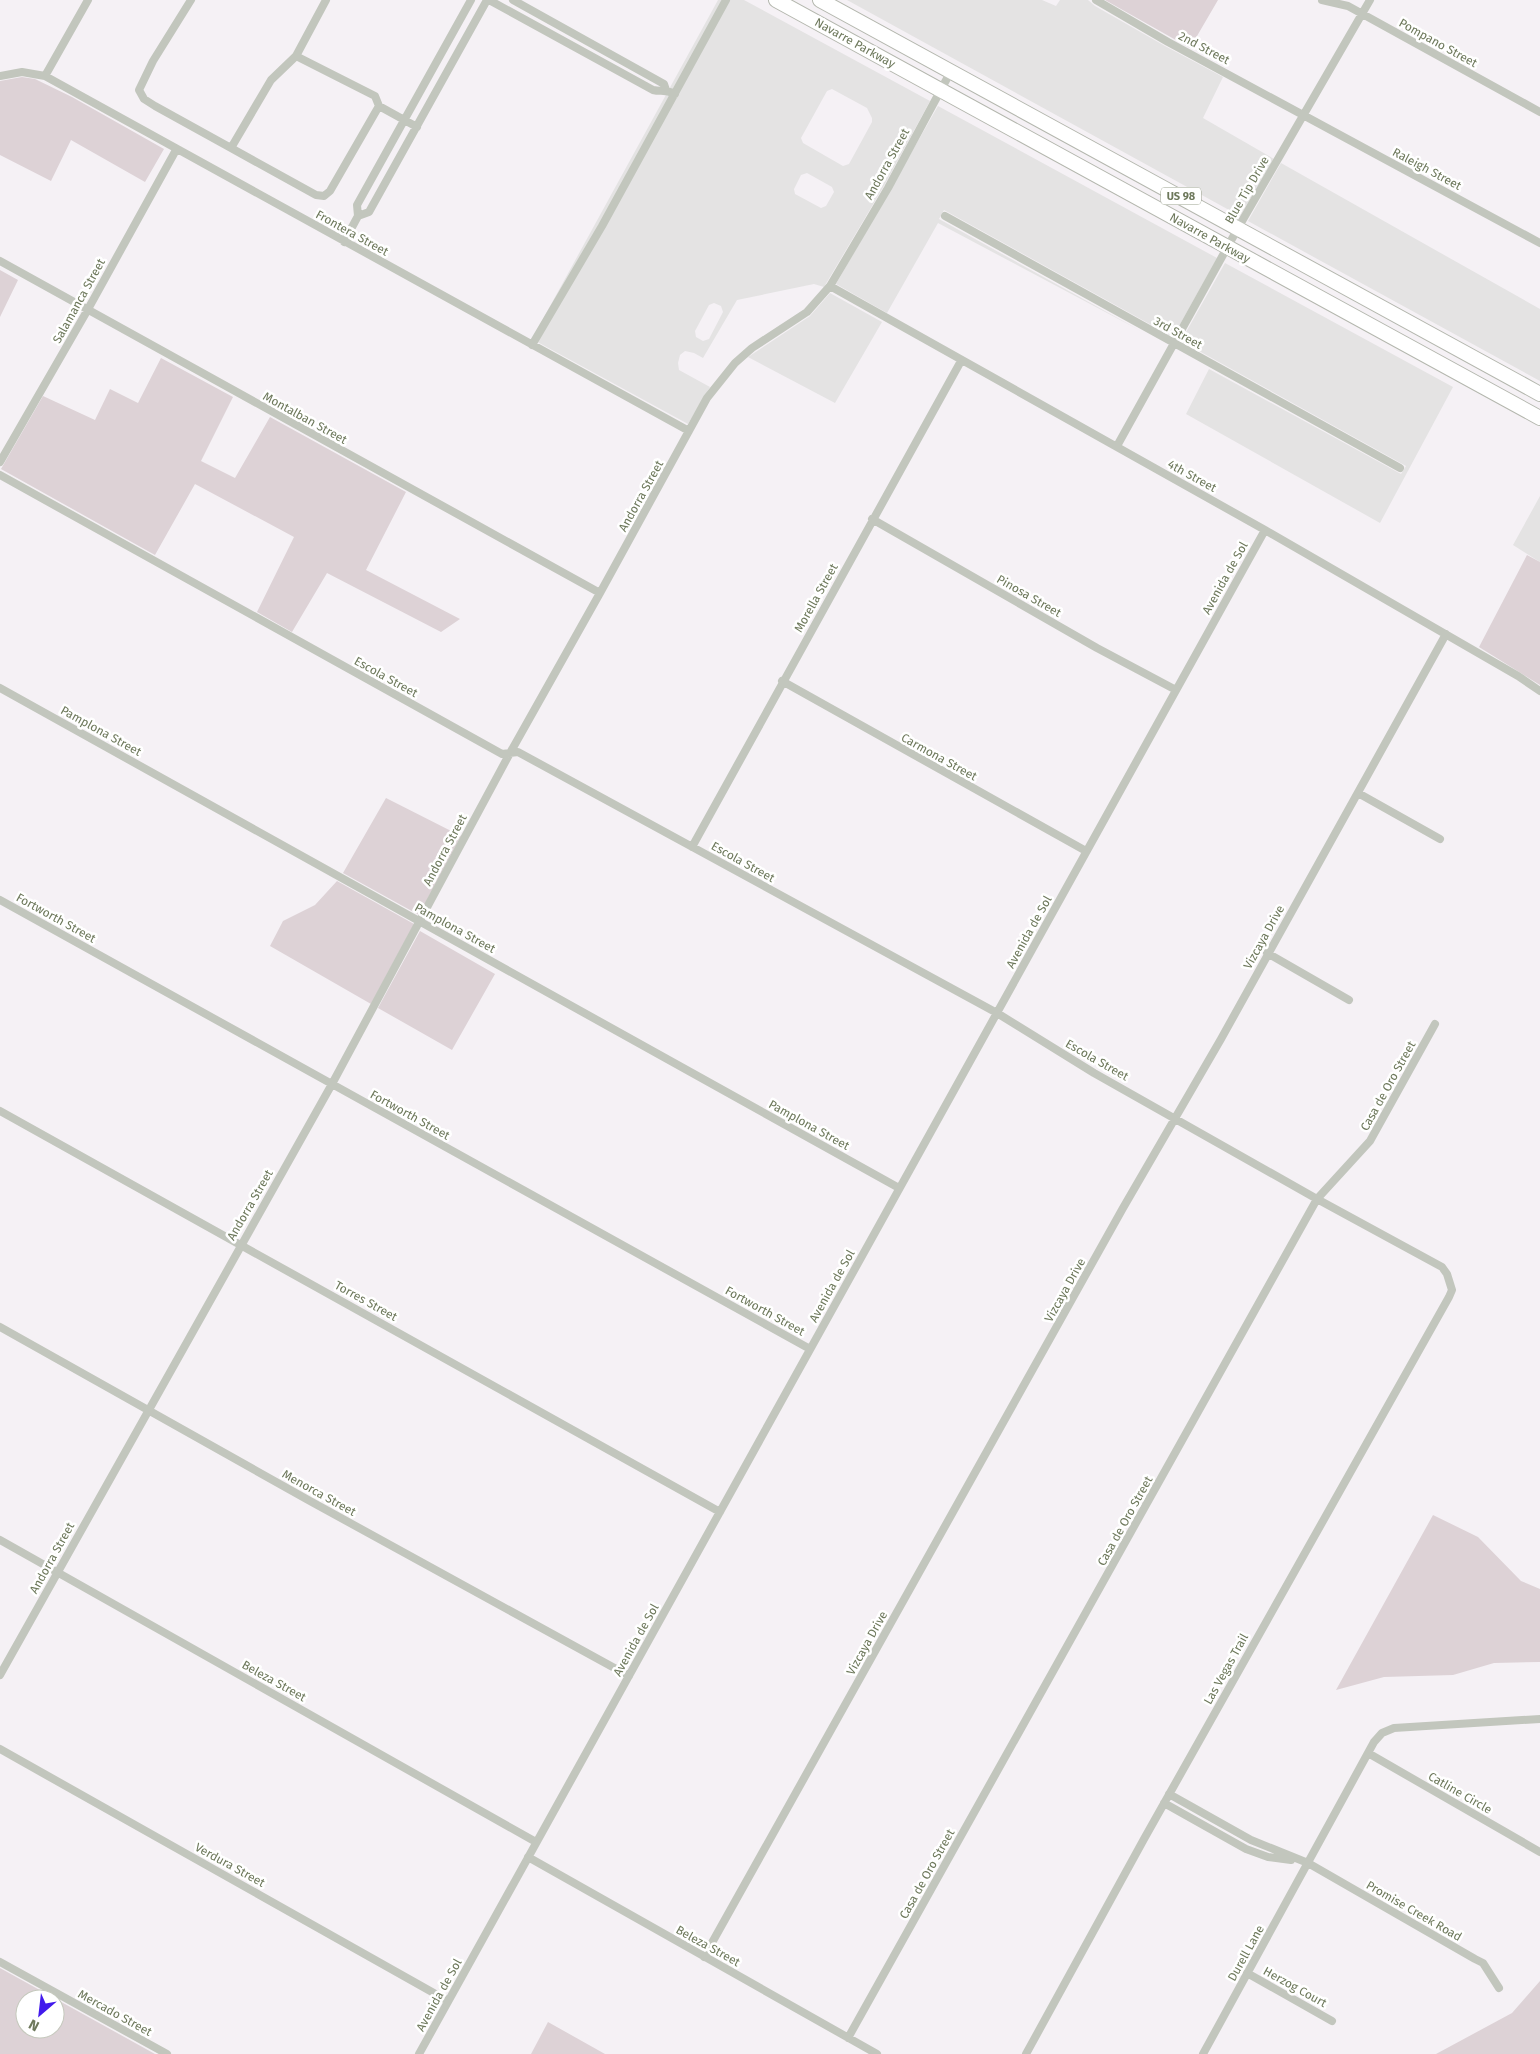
<svg xmlns="http://www.w3.org/2000/svg" width="1540" height="2054" font-family="'Fira Sans',sans-serif">
  <style>
    .built { fill: #e4e3e3; fill-rule: evenodd }
    .green { fill: #ddd2d6; fill-rule: evenodd }
    .lines { fill: none; stroke-linecap: round; stroke-linejoin: round }
    .highway-casing { stroke: #b4b7ae; stroke-width: 16 }
    .street { stroke: #c2c6bd; stroke-width: 8 }
    .highway { stroke: #fff; stroke-width: 14 }
    .labels { text-anchor: middle; stroke-width: 5; stroke-linejoin: round; paint-order: stroke }
    .shield { fill: #fff; stroke: #99a08c; stroke-width: 1 }
    .shield-label { font-size: 11px; font-weight: bold; fill: #6d785b }
    .street-label { font-size: 12px; fill: #6d785b; stroke: #fff }
  </style>
  <rect width="100%" height="100%" fill="#f5f1f5"/>
  <path class="built" d="M718,0H744L930,101L884,186L824,287L814,284L737,300L703,358L694,353L685,351L680,355L678,363L679,370L710,387L688,424L532,339ZM832,89L867,108L872,118V122L849,164L843,166L803,143L801,138L827,91ZM807,173L832,187L834,192L826,206L821,208L795,194L794,189L801,175ZM714,303L721,306L723,312L709,339L703,341L696,337L695,331L709,305Z
    M847,0H1042L1056,6L1060,0H1088L1095,6L1165,46L1223,77L1203,118L1274,159L1240,216Z
    M938,106L1217,258L1173,337L944,210L939,219L1141,331L938,223L887,313L836,284Z
    M1281,163L1540,309V381L1248,221Z
    M1225,263L1453,387L1380,523L1186,414L1209,369L1401,474L1406,466L1181,341Z
    M830,293L882,322L835,403L748,357L810,316Z
    M1540,496V562L1513,545Z"/>
  <path class="green" d="M1105,0H1218L1190,48Z
    M22,77L35,79L72,97L164,149L145,182L71,140L51,181L0,155V81Z
    M0,270L18,280L0,317Z
    M161,358L233,397L201,461L235,478L270,417L406,492L366,570L460,619L441,632L327,573L292,632L257,612L294,537L195,484L155,555L1,469L43,396L95,420L110,389L138,403Z
    M1527,555L1540,562V685L1479,647Z
    M386,798L461,836L419,915L343,873Z
    M337,881L414,924L371,1004L270,946L283,921L315,905Z
    M420,931L495,974L452,1050L378,1008Z
    M1433,1515L1478,1537L1521,1581L1540,1589V1662L1494,1663L1453,1675L1384,1677L1336,1690Z
    M0,1968L155,2054H0ZM25,1999H55V2029H25Z
    M1540,1981V2054H1436L1512,2013Z
    M548,2022L605,2054H531Z"/>
  <g class="lines">
    <defs>
      <path id="highway" d="M776,0L1540,418
        M820,0L1540,394"/>
    </defs>
    <use href="#highway" class="highway-casing"/>
    <path class="street" d="M191,0L153,61L139,90L144,99L155,106L231,148
      M326,0L296,56L271,80L231,148L316,195L324,196L330,191L379,106L417,127
      M489,0L653,90C661,92 665,89 675,94
      M513,0L664,84L666,90
      M1096,0L1168,42L1540,243
      M1322,0L1348,6L1540,112
      M296,56L375,96L379,106
      M0,76L22,72L45,76L689,431
      M45,76L88,0
      M358,216L369,212L487,0
      M945,216L1400,468
      M344,242L358,216L357,205L471,0
      M0,261L600,593
      M830,286L1265,530L1518,676L1540,691
      M532,345L602,226L726,0
      M1117,446L1238,228L1370,0
      M0,462L87,311L176,150
      M0,475L502,754L518,752L997,1013L1094,1073L1317,1199L1442,1267L1447,1274L1452,1290L1449,1297L1144,1839L1026,2054
      M872,519L1097,648L1176,690
      M782,681L1086,851
      M0,688L899,1188
      M1358,793L1440,839
      M692,847L961,361
      M0,900L810,1349
      M1267,953L1349,1000
      M0,1111L720,1512
      M0,1327L310,1501L629,1676
      M0,1540L536,1842
      M0,1675L332,1084L510,753L600,593L707,398L735,363L752,348L807,312L830,286L888,188L951,71
      M0,1749L448,2001
      M1368,1753L1540,1852
      M1169,1794L1251,1840L1308,1863L1475,1959L1483,1963L1499,1988
      M1164,1803L1246,1849L1268,1857L1291,1860
      M528,1857L877,2054
      M704,1957L1123,1208L1221,1039L1446,634
      M0,1962L167,2054
      M1247,1973L1332,2021
      M848,2038L1317,1199L1370,1141L1435,1024
      M419,2054L1265,530
      M1203,2054L1374,1742L1382,1733L1394,1728L1540,1719"/>
    <use href="#highway" class="highway"/>
  </g>
  <g class="labels">
    <rect class="shield" x="1161" y="187.5" width="40" height="17" rx="4"/>
    <g class="shield-label">
      <text x="1181" y="200">US 98</text>
    </g>
    <g class="street-label">
      <text transform="translate(855 43) rotate(29)" y="4">Navarre Parkway</text>
      <text transform="translate(1438 43) rotate(29)" y="4">Pompano Street</text>
      <text transform="translate(1204 48) rotate(28)" y="4">2nd Street</text>
      <text transform="translate(887 164) rotate(-61)" y="4">Andorra Street</text>
      <text transform="translate(1427 169) rotate(28)" y="4">Raleigh Street</text>
      <text transform="translate(1247 190) rotate(-60)" y="4">Blue Tip Drive</text>
      <text transform="translate(352 233) rotate(29)" y="4">Frontera Street</text>
      <text transform="translate(1210 238) rotate(29)" y="4">Navarre Parkway</text>
      <text transform="translate(79 301) rotate(-61)" y="4">Salamanca Street</text>
      <text transform="translate(1178 333) rotate(29)" y="4">3rd Street</text>
      <text transform="translate(305 418) rotate(29)" y="4">Montalban Street</text>
      <text transform="translate(1192 476) rotate(29)" y="4">4th Street</text>
      <text transform="translate(641 496) rotate(-61)" y="4">Andorra Street</text>
      <text transform="translate(1225 578) rotate(-61)" y="4">Avenida de Sol</text>
      <text transform="translate(1029 596) rotate(30)" y="4">Pinosa Street</text>
      <text transform="translate(816 598) rotate(-61)" y="4">Morella Street</text>
      <text transform="translate(386 677) rotate(29)" y="4">Escola Street</text>
      <text transform="translate(101 731) rotate(29)" y="4">Pamplona Street</text>
      <text transform="translate(939 757) rotate(29)" y="4">Carmona Street</text>
      <text transform="translate(445 850) rotate(-62)" y="4">Andorra Street</text>
      <text transform="translate(743 862) rotate(29)" y="4">Escola Street</text>
      <text transform="translate(56 918) rotate(29)" y="4">Fortworth Street</text>
      <text transform="translate(455 928) rotate(29)" y="4">Pamplona Street</text>
      <text transform="translate(1029 932) rotate(-61)" y="4">Avenida de Sol</text>
      <text transform="translate(1264 937) rotate(-61)" y="4">Vizcaya Drive</text>
      <text transform="translate(1097 1060) rotate(30)" y="4">Escola Street</text>
      <text transform="translate(1388 1086) rotate(-61)" y="4">Casa de Oro Street</text>
      <text transform="translate(410 1115) rotate(29)" y="4">Fortworth Street</text>
      <text transform="translate(809 1125) rotate(29)" y="4">Pamplona Street</text>
      <text transform="translate(250 1205) rotate(-60)" y="4">Andorra Street</text>
      <text transform="translate(832 1286) rotate(-61)" y="4">Avenida de Sol</text>
      <text transform="translate(1065 1290) rotate(-61)" y="4">Vizcaya Drive</text>
      <text transform="translate(366 1301) rotate(29)" y="4">Torres Street</text>
      <text transform="translate(765 1311) rotate(29)" y="4">Fortworth Street</text>
      <text transform="translate(319 1493) rotate(29)" y="4">Menorca Street</text>
      <text transform="translate(1125 1521) rotate(-61)" y="4">Casa de Oro Street</text>
      <text transform="translate(52 1558) rotate(-61)" y="4">Andorra Street</text>
      <text transform="translate(636 1640) rotate(-61)" y="4">Avenida de Sol</text>
      <text transform="translate(867 1643) rotate(-61)" y="4">Vizcaya Drive</text>
      <text transform="translate(1226 1669) rotate(-61)" y="4">Las Vegas Trail</text>
      <text transform="translate(274 1681) rotate(29)" y="4">Beleza Street</text>
      <text transform="translate(1460 1793) rotate(30)" y="4">Catline Circle</text>
      <text transform="translate(230 1865) rotate(29)" y="4">Verdura Street</text>
      <text transform="translate(927 1874) rotate(-61)" y="4">Casa de Oro Street</text>
      <text transform="translate(1414 1911) rotate(30)" y="4">Promise Creek Road</text>
      <text transform="translate(708 1946) rotate(29)" y="4">Beleza Street</text>
      <text transform="translate(1246 1953) rotate(-61)" y="4">Durell Lane</text>
      <text transform="translate(1295 1987) rotate(29)" y="4">Herzog Court</text>
      <text transform="translate(439 1995) rotate(-61)" y="4">Avenida de Sol</text>
      <text transform="translate(115 2013) rotate(29)" y="4">Mercado Street</text>
    </g>
  </g>
  <g transform="translate(40 2014) rotate(208)"><circle r="24" fill="#ffffff" stroke="#c5c9bd"/>
  <path d="M0-4L9 19L0 12L-9 19Z" fill="#421aec"/>
  <text y="-8" font-size="14" font-weight="bold" text-anchor="middle" fill="#6d785b">N</text>
  </g>
</svg>
